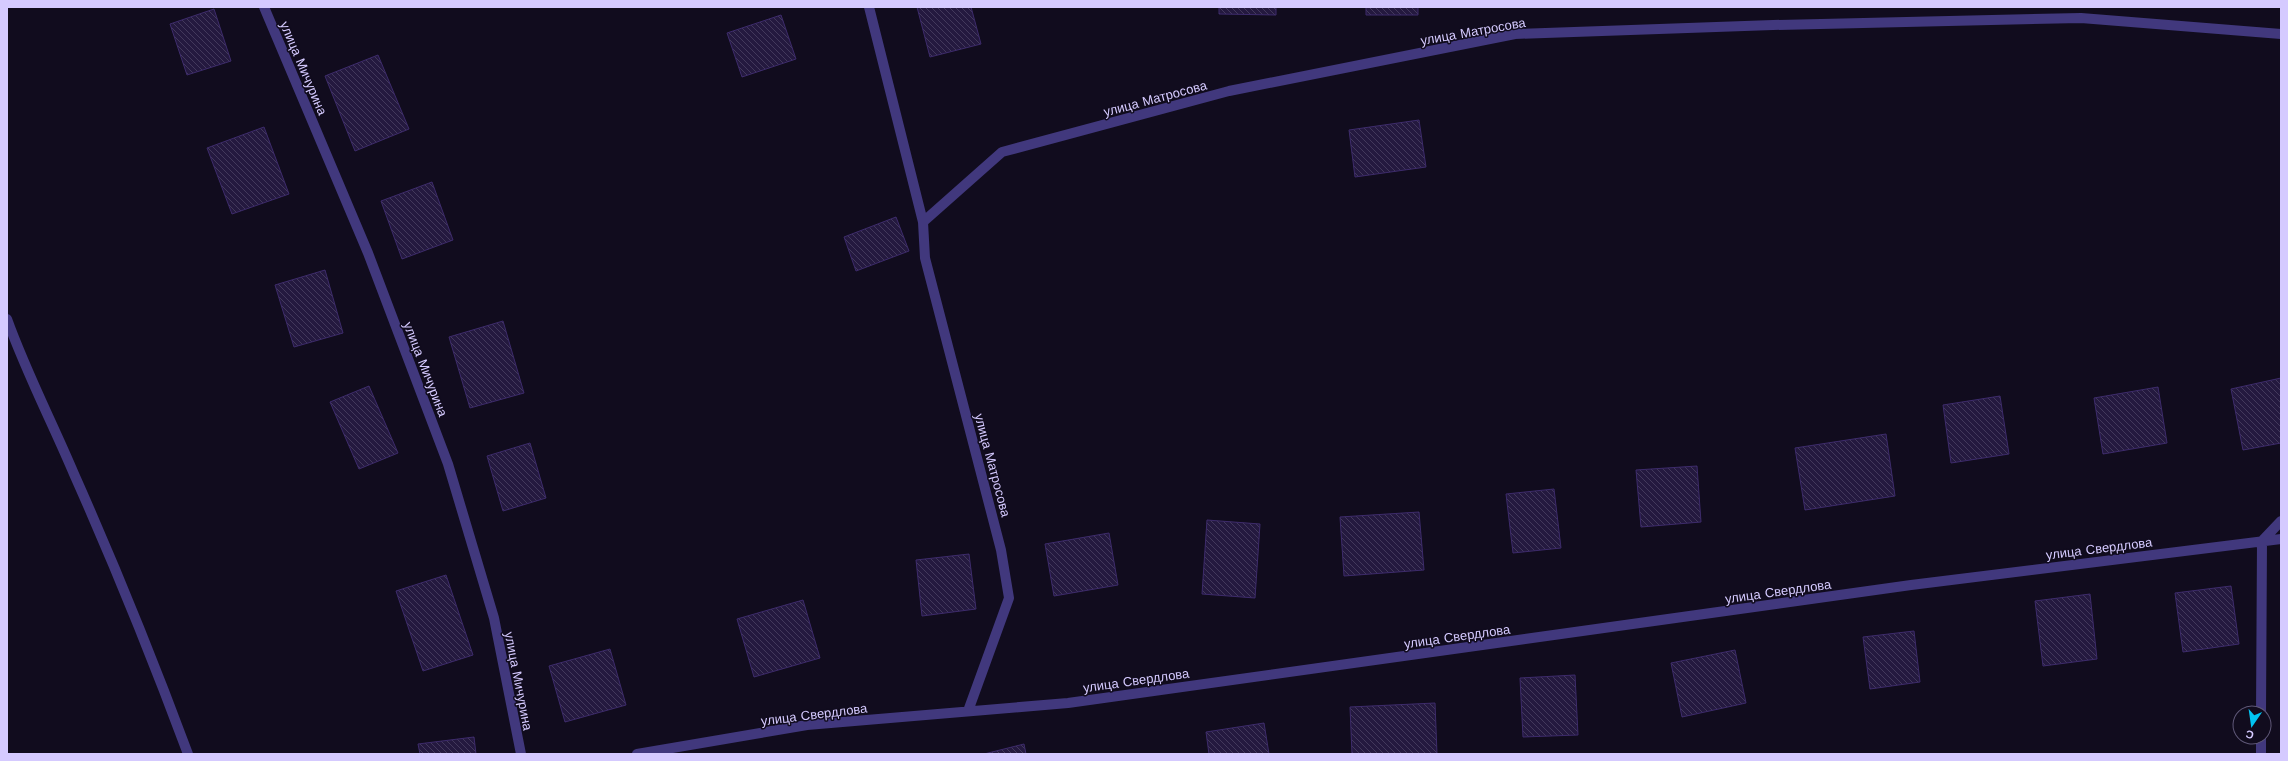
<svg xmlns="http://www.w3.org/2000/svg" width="2288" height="761" font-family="'Work Sans',sans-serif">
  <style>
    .building { fill: url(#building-back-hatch); stroke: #3d2b6b }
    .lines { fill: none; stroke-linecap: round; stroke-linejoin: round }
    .service { stroke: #41387d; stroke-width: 10 }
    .minor { stroke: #41387d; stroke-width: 10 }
    .labels { text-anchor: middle; stroke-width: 3; stroke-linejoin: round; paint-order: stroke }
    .street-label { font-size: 13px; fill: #d5caff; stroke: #110c1e }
  </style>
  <defs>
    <pattern id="building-back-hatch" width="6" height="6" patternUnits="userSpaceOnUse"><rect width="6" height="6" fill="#24193f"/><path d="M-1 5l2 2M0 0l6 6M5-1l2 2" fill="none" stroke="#43395c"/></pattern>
  </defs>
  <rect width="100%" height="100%" fill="#110c1e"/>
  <path class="building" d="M917,7H971L981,44L930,57Z
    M1219,7H1276V15L1219,14Z
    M1366,7H1418V15H1366Z
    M214,9L231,61L187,75L170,24Z
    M781,15L796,59L742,77L727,33Z
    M378,55L409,129L355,151L325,76Z
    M1419,120L1426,167L1355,177L1349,130Z
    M264,127L289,194L232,214L207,148Z
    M432,182L453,240L402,259L381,201Z
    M896,217L909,251L856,271L844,237Z
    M325,270L343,333L294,347L275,285Z
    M503,321L524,393L470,408L449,337Z
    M2281,378V443L2243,450L2231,389Z
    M369,386L398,453L359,469L330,402Z
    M2158,387L2167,443L2103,454L2094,398Z
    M2000,396L2009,454L1951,463L1943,405Z
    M1886,434L1895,496L1805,510L1795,448Z
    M530,443L546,498L503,511L487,456Z
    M1697,466L1701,522L1641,527L1636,470Z
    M1554,489L1561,548L1513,553L1506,494Z
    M1419,512L1424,570L1344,576L1340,517Z
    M1207,520L1260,524L1255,598L1202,594Z
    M1109,533L1118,585L1054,596L1045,544Z
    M969,554L976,609L922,616L916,560Z
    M446,575L473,655L423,671L396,591Z
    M2231,586L2239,644L2183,652L2175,593Z
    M2090,594L2097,659L2043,666L2035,601Z
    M803,600L820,658L754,677L737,619Z
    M1914,631L1920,682L1870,689L1863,637Z
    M610,649L626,705L565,722L549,666Z
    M1735,650L1746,703L1682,717L1671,663Z
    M1575,675L1578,735L1523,737L1520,678Z
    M1435,703L1437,754H1352L1350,707Z
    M1264,723L1269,754H1209L1206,732Z
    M474,737L476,754H420L418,744Z
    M1024,744L1026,754H984Z"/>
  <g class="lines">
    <path class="service" d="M7,319C26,372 52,422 74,474C115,566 153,660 188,754"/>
    <path class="minor" d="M264,7L368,253L448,464L494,618L521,754
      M869,7L923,222L925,258L1001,550L1009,598L968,711
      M923,222L1002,152L1229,91L1515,34L1773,25L2081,18L2281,34
      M2261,713L2262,541L2281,521
      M637,754L807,725L1068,703L1911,585L2281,539
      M2261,754V737"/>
  </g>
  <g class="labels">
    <g class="street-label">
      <text transform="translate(1473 31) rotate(-10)" y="5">улица Матросова</text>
      <text transform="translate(304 68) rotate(67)" y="5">улица Мичурина</text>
      <text transform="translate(1155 98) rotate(-15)" y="5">улица Матросова</text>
      <text transform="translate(426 369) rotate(69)" y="5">улица Мичурина</text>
      <text transform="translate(993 465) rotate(75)" y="5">улица Матросова</text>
      <text transform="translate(2099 548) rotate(-7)" y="5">улица Свердлова</text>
      <text transform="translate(1778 591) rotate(-8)" y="5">улица Свердлова</text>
      <text transform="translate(1457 636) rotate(-8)" y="5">улица Свердлова</text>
      <text transform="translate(1136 680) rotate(-8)" y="5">улица Свердлова</text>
      <text transform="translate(519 681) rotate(79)" y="5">улица Мичурина</text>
      <text transform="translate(814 714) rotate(-7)" y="5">улица Свердлова</text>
    </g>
  </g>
  <rect width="2288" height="761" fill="none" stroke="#d5caff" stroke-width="16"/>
  <g transform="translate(2252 725) rotate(193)"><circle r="19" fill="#110c1e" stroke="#5f5878"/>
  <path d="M0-3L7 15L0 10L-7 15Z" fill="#02c4f2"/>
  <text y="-6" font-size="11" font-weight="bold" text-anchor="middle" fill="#d5caff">С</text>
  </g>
</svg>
